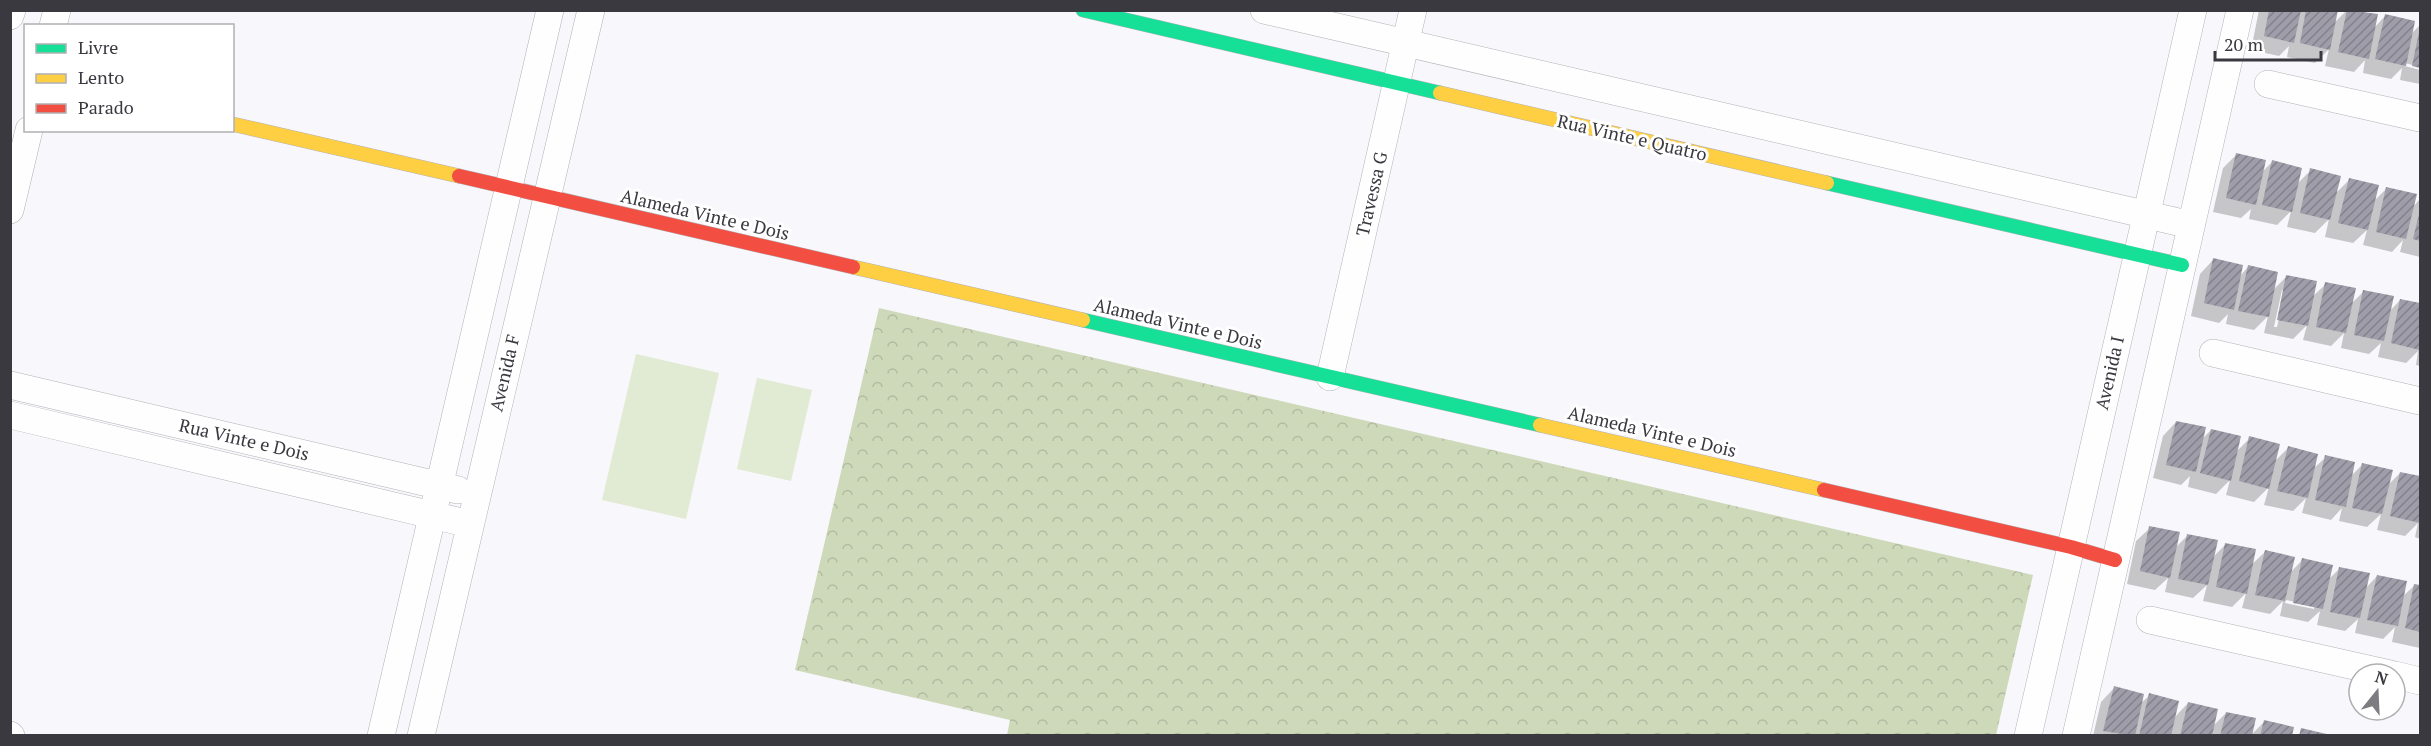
<svg xmlns="http://www.w3.org/2000/svg" width="2431" height="746" font-family="'PT Serif',serif">
  <style>
    .forest { fill: url(#forest-crowns) }
    .park { fill: #e1ead3 }
    .shadow { fill: #0003; fill-rule: evenodd }
    .building { fill: url(#building-hatch) }
    .lines { fill: none; stroke-linecap: round; stroke-linejoin: round }
    .street-casing { stroke: #b3b2b7; stroke-width: 28 }
    .fast-casing { stroke: #b3b2b7; stroke-width: 15 }
    .slow-casing { stroke: #b3b2b7; stroke-width: 15 }
    .jam-casing { stroke: #b3b2b7; stroke-width: 15 }
    .street { stroke: #fefefe; stroke-width: 27 }
    .fast { stroke: #16e098; stroke-width: 14 }
    .slow { stroke: #ffcf43; stroke-width: 14 }
    .jam { stroke: #f24e42; stroke-width: 14 }
    .labels { text-anchor: middle; stroke-width: 6; stroke-linejoin: round; paint-order: stroke }
    .street-label { font-size: 18px; fill: #3a3940; stroke: #fff }
  </style>
  <defs>
    <pattern id="forest-crowns" width="20" height="18" patternUnits="userSpaceOnUse" patternTransform="scale(1.5)"><rect width="20" height="18" fill="#ced9ba"/><path d="M2 6a3 3 0 1 1 6 0M12 15a3 3 0 1 1 6 0" fill="none" stroke="#b2bba1"/></pattern>
    <pattern id="building-hatch" width="6" height="6" patternUnits="userSpaceOnUse" patternTransform="scale(1.5)"><rect width="6" height="6" fill="#9f9da9"/><path d="M-1 1l2-2M0 6l6-6M5 7l2-2" fill="none" stroke="#83818b"/></pattern>
  </defs>
  <rect width="100%" height="100%" fill="#f8f7fb"/>
  <path class="forest" d="M879,308L2033,575L1996,735H1007L1010,720L795,670Z"/>
  <path class="park" d="M636,354L719,373L686,519L602,500Z
    M757,378L812,390L791,481L737,469Z"/>
  <path class="shadow" d="M2259,10H2337L2334,23L2347,10H2355L2376,15L2374,28L2385,16L2411,34L2420,25V67L2405,63V66L2420,70V84L2400,80L2402,68L2391,79L2363,73L2365,60L2354,72L2325,66L2329,49L2315,63L2287,57L2289,46L2279,56L2251,50Z
    M2236,155L2262,172L2272,162L2297,184L2311,170L2335,194L2349,180L2374,201L2386,189L2412,208L2420,199V257L2400,252L2403,240L2392,252L2363,245L2367,230L2353,243L2325,237L2329,219L2315,233L2287,227L2291,211L2277,225L2249,219L2251,209L2241,218L2213,212L2223,168Z
    M2213,260L2240,276L2248,267L2273,290L2287,276L2312,297L2326,284L2351,304L2364,291L2389,312L2400,300L2420,304V366L2416,365L2418,351L2406,363L2378,357L2381,343L2369,354L2341,348L2344,333L2331,346L2303,340L2307,325L2293,339L2264,333L2268,316L2254,330L2226,324L2228,314L2219,323L2191,316L2200,274ZM2282,290H2285L2277,327H2274Z
    M2176,422L2202,439L2211,430L2236,452L2250,438L2274,462L2288,448L2313,469L2326,457L2351,476L2363,464L2387,486L2400,473L2420,478V539L2415,537L2418,523L2405,536L2377,530L2381,514L2367,527L2339,521L2342,508L2331,520L2302,513L2306,498L2293,511L2264,505L2269,487L2254,502L2226,495L2230,480L2216,494L2188,487L2190,476L2181,485L2153,478L2163,436Z
    M2150,528L2175,548L2187,536L2212,558L2226,544L2251,565L2265,552L2290,573L2303,559L2328,580L2340,568L2365,589L2377,576L2402,597L2415,585L2420,586V648L2392,642L2395,627L2383,639L2355,633L2358,619L2345,631L2317,625L2320,611L2308,622L2280,616L2283,601L2270,614L2242,608L2246,593L2232,607L2203,601L2207,585L2193,598L2165,592L2168,578L2155,590L2127,584L2136,541ZM2286,600L2314,606V609L2285,603Z
    M2114,688L2140,704L2150,695L2174,718L2188,703L2212,727L2226,713L2251,735L2264,722L2290,736H2093L2101,702Z"/>
  <path class="building" d="M2269,10H2301L2294,43L2264,36Z
    M2306,10H2338L2330,50L2300,43Z
    M2347,10L2378,14L2369,59L2338,52Z
    M2385,14L2415,21L2406,66L2375,59Z
    M2419,32H2420V68L2412,66Z
    M2236,153L2266,160L2256,205L2226,198Z
    M2272,160L2302,168L2292,212L2262,205Z
    M2310,168L2341,176L2330,220L2300,213Z
    M2349,178L2379,185L2368,230L2338,223Z
    M2386,187L2417,194L2406,239L2376,232Z
    M2420,210V241L2413,239Z
    M2213,258L2243,265L2234,310L2204,303Z
    M2248,265L2278,272L2269,317L2238,311Z
    M2286,275L2317,281L2308,326L2277,320Z
    M2325,282L2356,288L2346,333L2316,327Z
    M2363,290L2394,296L2384,341L2354,335Z
    M2400,299L2420,303V350L2391,343Z
    M2176,421L2206,427L2196,472L2166,465Z
    M2211,429L2241,436L2231,481L2200,473Z
    M2249,436L2280,444L2269,489L2239,481Z
    M2288,446L2318,454L2308,498L2277,491Z
    M2325,455L2355,462L2346,507L2315,500Z
    M2362,463L2393,470L2382,514L2352,508Z
    M2400,472L2420,476V523L2390,516Z
    M2149,526L2180,532L2170,578L2140,571Z
    M2187,534L2218,540L2208,585L2178,579Z
    M2225,543L2256,549L2247,594L2216,587Z
    M2265,550L2295,557L2285,601L2255,595Z
    M2302,558L2333,565L2323,609L2293,603Z
    M2339,567L2370,573L2360,618L2330,612Z
    M2377,575L2407,581L2398,626L2367,620Z
    M2414,584L2420,585V632L2405,628Z
    M2114,686L2144,694L2135,736L2103,731Z
    M2149,693L2179,701L2171,736H2139Z
    M2188,702L2218,709L2212,736H2180Z
    M2226,712L2256,718L2252,736H2220Z
    M2264,720L2294,727L2292,736H2260Z
    M2301,728L2331,735V736H2299Z"/>
  <g class="lines">
    <defs>
      <path id="street" d="M1264,10L2191,225
        M10,16L12,10
        M53,26L57,10
        M2268,84L2420,118
        M10,210L29,130
        M2213,353L2420,401
        M1330,377L1413,10
        M10,385L458,490
        M10,415L470,524
        M2150,620L2390,674
        M2395,675L2420,681
        M10,735L11,736
        M381,736L550,10
        M421,736L591,10
        M2028,736L2193,10
        M2076,736L2240,10"/>
      <path id="fast" d="M1083,10L1440,93
        M1827,183L2182,265
        M1083,320L1540,425"/>
      <path id="slow" d="M1440,93L1827,183
        M232,124L459,176
        M853,267L1083,320
        M1540,425L1824,490"/>
      <path id="jam" d="M459,176L853,267
        M1824,490L2071,547L2115,560"/>
    </defs>
    <use href="#street" class="street-casing"/>
    <use href="#fast" class="fast-casing"/>
    <use href="#slow" class="slow-casing"/>
    <use href="#jam" class="jam-casing"/>
    <use href="#street" class="street"/>
    <use href="#fast" class="fast"/>
    <use href="#slow" class="slow"/>
    <use href="#jam" class="jam"/>
  </g>
  <g class="labels">
    <g class="street-label">
      <text transform="translate(1632 138) rotate(13)" y="6">Rua Vinte e Quatro</text>
      <text transform="translate(1372 194) rotate(-77)" y="6">Travessa G</text>
      <text transform="translate(705 215) rotate(13)" y="6">Alameda Vinte e Dois</text>
      <text transform="translate(1178 324) rotate(13)" y="6">Alameda Vinte e Dois</text>
      <text transform="translate(505 373) rotate(-77)" y="6">Avenida F</text>
      <text transform="translate(2110 373) rotate(-77)" y="6">Avenida I</text>
      <text transform="translate(1652 432) rotate(13)" y="6">Alameda Vinte e Dois</text>
      <text transform="translate(244 440) rotate(13)" y="6">Rua Vinte e Dois</text>
    </g>
  </g>
  <rect width="2431" height="746" fill="none" stroke="#3a3940" stroke-width="24"/>
  <rect x="24" y="24" width="210" height="108" fill="#ffffff" stroke="#b0b0b3" stroke-width="1.5"/>
  <rect x="36" y="44" width="30" height="9" fill="#16e098" stroke="#b0b0b3" stroke-width="1.5"/>
  <text x="78" y="54" font-size="18" fill="#3a3940">Livre</text>
  <rect x="36" y="74" width="30" height="9" fill="#ffcf43" stroke="#b0b0b3" stroke-width="1.5"/>
  <text x="78" y="84" font-size="18" fill="#3a3940">Lento</text>
  <rect x="36" y="104" width="30" height="9" fill="#f24e42" stroke="#b0b0b3" stroke-width="1.5"/>
  <text x="78" y="114" font-size="18" fill="#3a3940">Parado</text>
  <g transform="translate(2377 692) rotate(18)"><circle r="28" fill="#ffffff" stroke="#b0b0b3" stroke-width="1.5"/>
  <path d="M0-4.5L10 22L0 15L-10 22Z" fill="#7c7c81"/>
  <text y="-9" font-size="16" font-weight="bold" text-anchor="middle" fill="#3a3940">N</text>
  </g>
  <path d="M2215 51v9h106v-9" fill="none" stroke="#3a3940" stroke-width="3"/>
  <text x="2224" y="51" font-size="18" fill="#3a3940" stroke="#ffffff" stroke-width="4.5" paint-order="stroke">20 m</text>
</svg>
